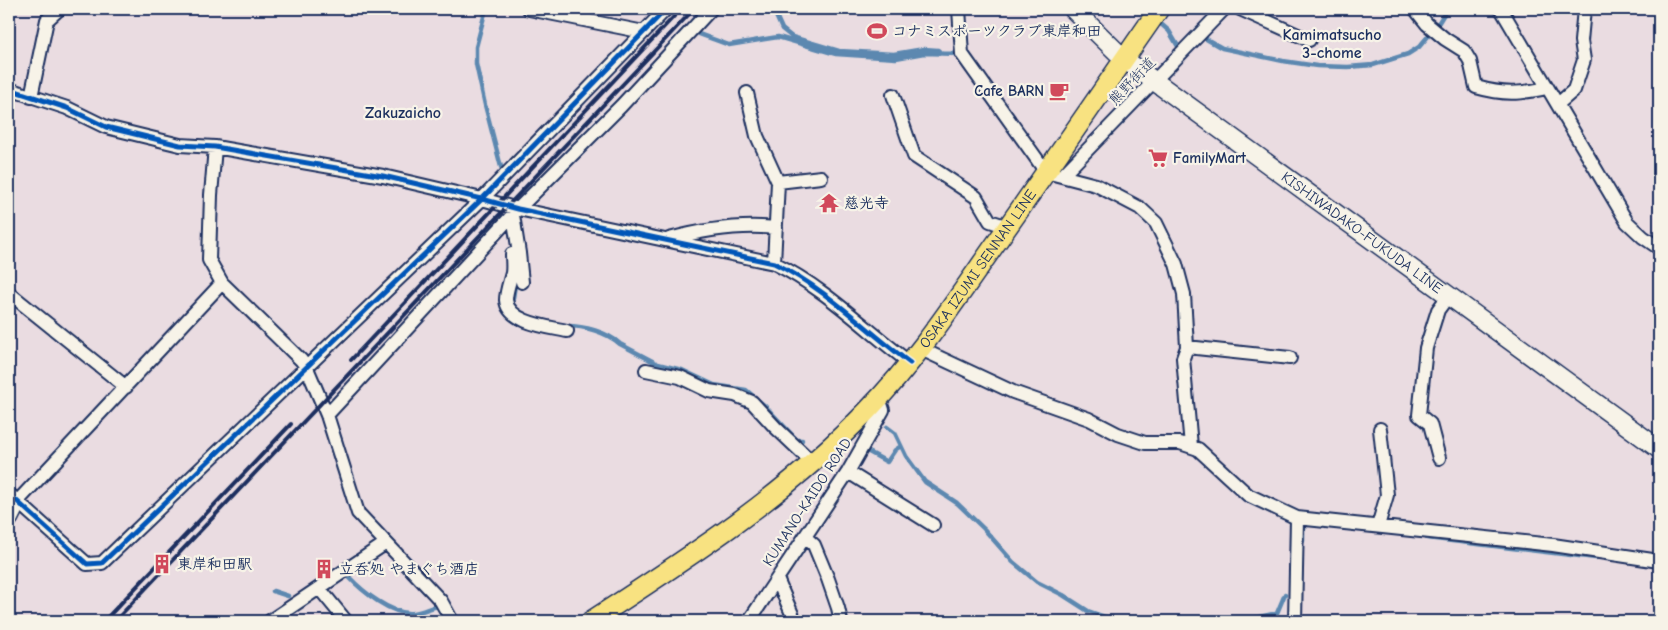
<svg xmlns="http://www.w3.org/2000/svg" width="1668" height="630" font-family="'Comic Neue','Klee One',sans-serif">
  <style>
    .lines { fill: none; stroke-linecap: round; stroke-linejoin: round }
    .stream { stroke: #5b88b0; stroke-width: 4.5 }
    .street-casing { stroke: #1b2f5e; stroke-width: 16 }
    .secondary-casing { stroke: #1b2f5e; stroke-width: 21 }
    .primary-casing { stroke: #1b2f5e; stroke-width: 22 }
    .street { stroke: #f7f3e8; stroke-width: 12 }
    .secondary { stroke: #f7f3e8; stroke-width: 18 }
    .primary { stroke: #f8e281; stroke-width: 19 }
    .rail { stroke: #1b2f5e; stroke-width: 4 }
    .cycleway-casing { stroke: #f7f3e8; stroke-width: 8 }
    .cycleway { stroke: #0057b8; stroke-width: 5 }
    .labels { text-anchor: middle; stroke-width: 4.5; stroke-linejoin: round; paint-order: stroke }
    .poi-label { font-size: 15px; font-weight: bold; fill: #1b2f5e; stroke: #f7f3e8; text-anchor: start }
    .street-label { font-size: 15px; fill: #1b2f5e; stroke: #f7f3e8 }
    .neighbourhood-label { font-size: 16px; font-weight: bold; fill: #1b2f5e; stroke: #f7f3e8 }
  </style>
  <rect width="100%" height="100%" fill="#eadce1"/>
  <filter id="ink" filterUnits="userSpaceOnUse"><feTurbulence type="fractalNoise" baseFrequency=".02" numOctaves="2"/><feDisplacementMap in="SourceGraphic" scale="10" xChannelSelector="R" yChannelSelector="G"/><feConvolveMatrix kernelMatrix="1 2 1 2 8 2 1 2 1" color-interpolation-filters="sRGB"/></filter>
  <g filter="url(#ink)">
    <g class="lines">
      <path class="stream" d="M486,9L476,47V64L485,105L501,167
        M773,9L782,29L792,37L839,51L894,54L924,49L938,50L941,53
        M1161,24L1169,31L1179,48
        M1436,27L1447,9
        M699,34L729,45L778,37L836,54L896,58L924,53L959,54
        M1201,36L1222,48L1283,61L1317,66L1348,67L1373,65L1408,54L1419,47L1430,34
        M512,304L516,279
        M567,326C584,326 607,332 620,344L658,364L682,370L714,385L746,390L765,406L797,440H802
        M887,427L895,433L906,456L925,482L957,503L984,529L1013,562L1037,582L1063,595L1088,611L1108,618L1122,621
        M867,451L887,462L895,450L901,446
        M1427,538L1596,558
        M1303,540V524L1308,525
        M348,576C362,591 392,616 414,613C422,612 429,608 437,606L439,609
        M273,591L288,596
        M1242,621L1277,613L1285,594"/>
      <defs>
        <path id="street" d="M529,9L644,32
          M959,9L962,54L1046,172L1096,185L1140,208L1156,223L1176,264L1184,294L1187,347
          M1240,9L1309,40
          M1415,9L1427,24L1445,39L1464,51L1470,61L1476,87C1504,95 1519,94 1547,88
          M1501,9L1627,222L1643,237L1659,248
          M9,89L67,108L106,127L180,145L215,147L383,176L482,199L518,209L774,263C825,288 865,329 910,363
          M747,93L757,136L778,182L774,263
          M893,95L914,156L976,197L990,221L1008,227
          M31,97L47,20L59,9
          M1558,104L1574,90L1584,60L1581,41L1584,9
          M215,147L211,195L209,260L222,283L301,360L307,368L327,415L358,513L441,601L452,621
          M1062,176L1224,9
          M778,182L821,177
          M513,215L519,253L522,282
          M669,239C703,230 741,224 776,228
          M519,253L512,254C512,260 513,267 512,273C510,281 506,291 506,300C508,323 549,327 567,331
          M9,293L126,387
          M921,349L1013,392L1089,419L1118,434L1145,443H1180L1198,449L1248,495L1297,518L1553,545L1659,561
          M646,370L680,377L709,391L735,395L752,402L775,427L813,463
          M327,415L518,209L621,106L711,9
          M1191,446L1183,358L1187,347L1290,358
          M1439,458L1430,424L1419,415L1426,348L1438,310L1449,295
          M848,472L933,525
          M9,494L87,564L102,563L482,199L666,9
          M17,502L222,283
          M1378,526L1387,495L1380,429
          M805,537L814,545L828,579L838,608L841,621
          M777,579L795,621
          M319,588L346,621
          M270,621L386,543
          M749,621L848,472L883,410L879,398
          M1295,621L1297,518"/>
        <g id="secondary">
          <path id="s1" d="M1073,9L1124,59L1659,449"/>
          <path d="M9,518L17,502"/>
        </g>
        <g id="primary">
          <path id="s2" d="M591,621C688,558 786,495 867,411C916,361 954,303 994,246C1050,167 1104,88 1159,9"/>
        </g>
      </defs>
      <use href="#street" class="street-casing"/>
      <use href="#secondary" class="secondary-casing"/>
      <use href="#primary" class="primary-casing"/>
      <use href="#street" class="street"/>
      <use href="#secondary" class="secondary"/>
      <use href="#primary" class="primary"/>
      <path class="rail" d="M351,360L681,9
        M104,621L291,424
        M115,621L694,9"/>
      <defs>
        <path id="cycleway" d="M9,89L67,108L106,127L180,145L215,147L383,176L482,199L518,209L774,263C825,288 865,329 910,363
          M9,494L87,564L102,563L482,199L666,9"/>
      </defs>
      <use href="#cycleway" class="cycleway-casing"/>
      <use href="#cycleway" class="cycleway"/>
    </g>
  </g>
  <defs>
    <symbol id="stadium-bare" viewBox="-9 -9 18 18"><path d="M0-5a6.5 5 0 1 0 0 10a6.5 5 0 1 0 0-10ZM-3.5-1.8h7v3.6h-7Z" fill="#d1495b" stroke="#f7f3e8" stroke-width="2.5" paint-order="stroke"/></symbol>
    <symbol id="cafe-bare" viewBox="-9 -9 18 18"><path d="M-5.5-4.5H6V0H3Q3 3.5 0 3.5H-2.5Q-5.5 3.5-5.5 0ZM3-3.2v2h1.7v-2ZM-6 4.5H4V6H-6Z" fill="#d1495b" stroke="#f7f3e8" stroke-width="2.5" paint-order="stroke"/></symbol>
    <symbol id="supermarket-bare" viewBox="-9 -9 18 18"><path d="M-6-5.5h2.5l.6 2H6L4.5 2H-2.5L-4.4-4H-6ZM-1.5 3.2a1.3 1.3 0 1 0 .1 0ZM3 3.2a1.3 1.3 0 1 0 .1 0Z" fill="#d1495b" stroke="#f7f3e8" stroke-width="2.5" paint-order="stroke"/></symbol>
    <symbol id="temple-bare" viewBox="-9 -9 18 18"><path d="M0-6L5-2H3V0L6.5 2.5H4V6H1.5V3h-3V6H-4V2.5H-6.5L-3 0V-2H-5Z" fill="#d1495b" stroke="#f7f3e8" stroke-width="2.5" paint-order="stroke"/></symbol>
    <symbol id="building-bare" viewBox="-9 -9 18 18"><path d="M-4-6H4V6H1V3H-1V6H-4ZM-2.5-4.3h1.7v1.8h-1.7ZM.8-4.3h1.7v1.8H.8ZM-2.5-1h1.7V.8h-1.7ZM.8-1h1.7V.8H.8Z" fill="#d1495b" stroke="#f7f3e8" stroke-width="2.5" paint-order="stroke"/></symbol>
  </defs>
  <g fill-rule="evenodd">
    <use href="#stadium-bare" x="863" y="17" width="28" height="28"/>
    <use href="#cafe-bare" x="1045" y="77" width="28" height="28"/>
    <use href="#supermarket-bare" x="1144" y="144" width="28" height="28"/>
    <use href="#temple-bare" x="815" y="189" width="28" height="28"/>
    <use href="#building-bare" x="148" y="550" width="28" height="28"/>
    <use href="#building-bare" x="310" y="555" width="28" height="28"/>
  </g>
  <g class="labels">
    <g class="poi-label">
      <text x="892" y="36">コナミスポーツクラブ東岸和田</text>
      <text x="1044" y="96" text-anchor="end">Cafe BARN</text>
      <text x="1173" y="163">FamilyMart</text>
      <text x="844" y="208">慈光寺</text>
      <text x="177" y="569">東岸和田駅</text>
      <text x="339" y="574">立呑処 やまぐち酒店</text>
    </g>
    <g class="street-label">
      <text transform="translate(1132 81) rotate(-46)" y="5">熊野街道</text>
      <text dy="5" stroke="none"><textPath href="#s1" startOffset="366">KISHIWADAKO-FUKUDA LINE</textPath></text>
      <text dy="5" stroke="none"><textPath href="#s2" startOffset="528">OSAKA IZUMI SENNAN LINE</textPath></text>
      <text transform="translate(807 502) rotate(-57)" y="5">KUMANO-KAIDO ROAD</text>
    </g>
    <g class="neighbourhood-label">
      <text x="1332" y="40">Kamimatsucho<tspan x="1332" dy="18">3-chome</tspan></text>
      <text x="403" y="118">Zakuzaicho</text>
    </g>
  </g>
  <rect width="1668" height="630" fill="none" stroke="#f7f3e8" stroke-width="30"/>
  <rect x="15" y="15" width="1638" height="600" fill="none" stroke="#1b2f5e" stroke-width="2" filter="url(#ink)"/>
</svg>
